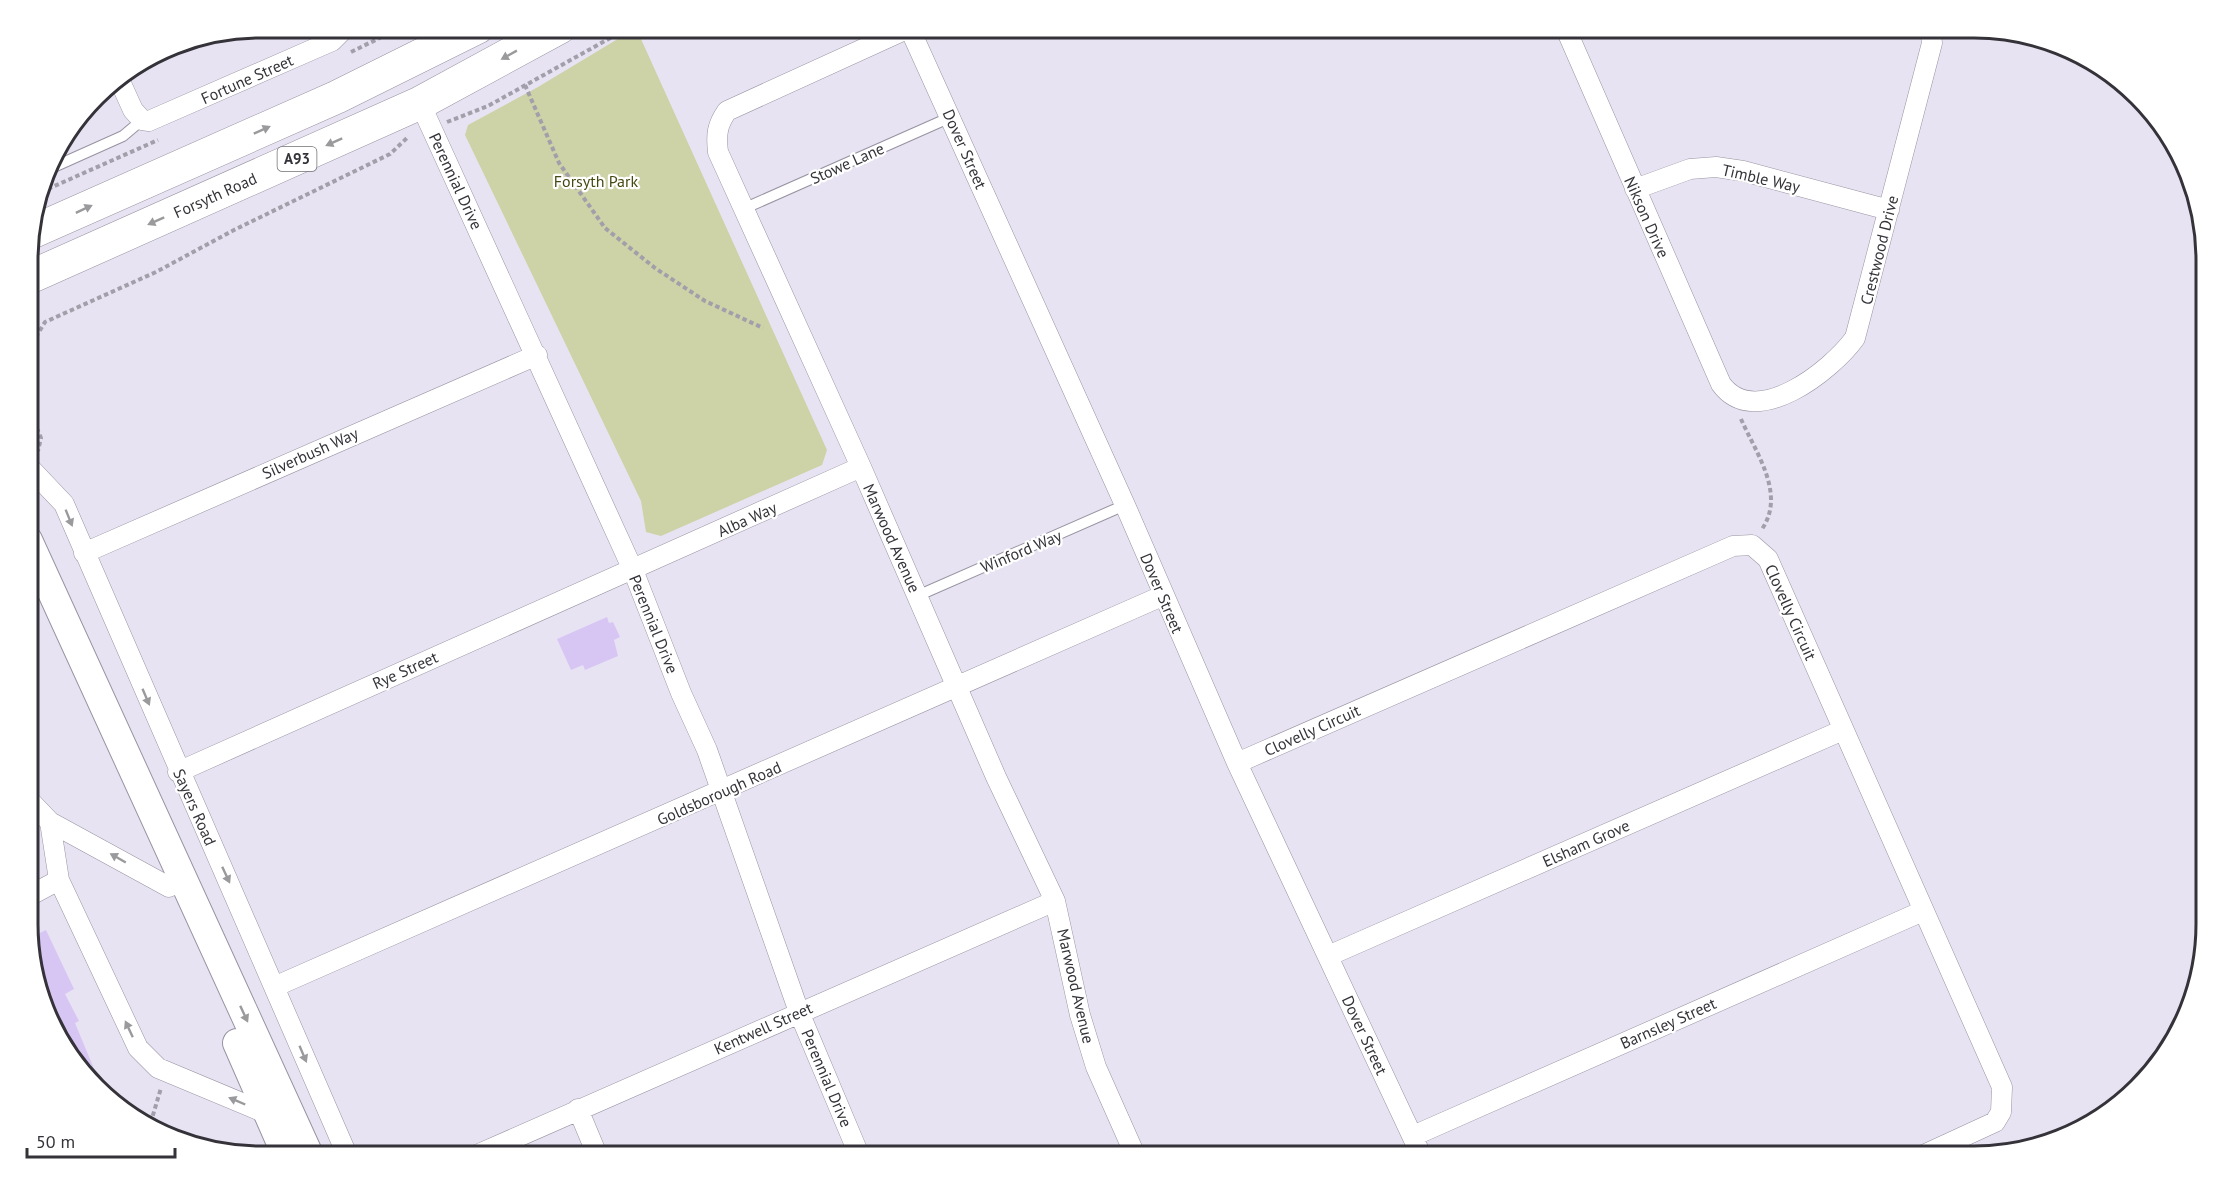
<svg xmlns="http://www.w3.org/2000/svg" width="2234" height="1184" font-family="'PT Sans',sans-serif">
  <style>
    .green { fill: #ced2a7 }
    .building { fill: #d7c6f4 }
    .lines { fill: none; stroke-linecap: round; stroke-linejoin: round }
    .lane-casing { stroke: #9893a1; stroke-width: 12 }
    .street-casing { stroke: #9893a1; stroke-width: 21 }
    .secondary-casing { stroke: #9893a1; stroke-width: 30 }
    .highway-casing { stroke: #9893a1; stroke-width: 34 }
    .path { stroke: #a39faa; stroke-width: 4; stroke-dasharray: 4.5 3; stroke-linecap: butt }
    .lane { stroke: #fff; stroke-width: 10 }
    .street { stroke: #fff; stroke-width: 20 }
    .secondary { stroke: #fff; stroke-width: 28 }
    .highway { stroke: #fff; stroke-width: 33 }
    .oneway { fill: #9a999c }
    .labels { text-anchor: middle; stroke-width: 4.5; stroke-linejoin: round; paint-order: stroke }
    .shield { fill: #fff; stroke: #727074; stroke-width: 1.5 }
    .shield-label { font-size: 15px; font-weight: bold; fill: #353339 }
    .street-label { font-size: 16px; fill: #353339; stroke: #fff }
    .park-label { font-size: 16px; fill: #474a12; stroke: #fff }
    .rim { fill: none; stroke: #353339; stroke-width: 3 }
  </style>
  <rect width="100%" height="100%" fill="#e8e3f2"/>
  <path class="green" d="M636,28L827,450L822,465L661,536L646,532L641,501L465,135L468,125L538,87Z"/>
  <path class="building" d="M607,617L609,623L613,622L620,637L614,640L618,656L585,670L583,665L571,670L557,639Z
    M46,930L74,989L65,994L79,1021L75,1023L102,1088L98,1090L66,1054L52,1017L56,1011L29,955V938Z"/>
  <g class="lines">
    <defs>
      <path id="lane" d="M47,170L123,136L142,120
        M743,209L951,117
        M917,596L1125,505"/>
      <path id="street" d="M909,27L1125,505L1237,763L1422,1157
        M1565,27L1721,384C1755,431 1831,371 1855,338L1932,43L1930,27
        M909,28L727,111C717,125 716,135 718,152L861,467L996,777L1055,901L1080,1015L1096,1067L1136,1157
        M118,77L133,110L142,120L149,121L332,41L346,27
        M420,103L633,570L681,693L707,750L799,1012L860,1157
        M1635,189L1690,169L1716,167L1743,171L1889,210
        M28,466L64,504L348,1157
        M84,553L537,355
        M28,588L30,586
        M1237,763L1733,546L1752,545L1768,559L2002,1087L2001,1112L1995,1122L1919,1157
        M178,772L861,467
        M29,800L50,822L169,887
        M50,822L59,880L138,1048L158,1068L268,1114
        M29,896L59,880
        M1328,956L1843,730
        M274,987L1162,596
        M578,1109L598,1157
        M1413,1136L1923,911
        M472,1157L1055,901"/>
      <path id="secondary" d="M28,540L310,1157
        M237,1043L287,1157"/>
      <path id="highway" d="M30,233L337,97L478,27
        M28,278L420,103L560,27"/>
    </defs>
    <use href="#lane" class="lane-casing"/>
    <use href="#street" class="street-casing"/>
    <use href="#secondary" class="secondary-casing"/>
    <use href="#highway" class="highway-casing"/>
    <path class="path" d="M351,52L402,27
      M525,85L559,163L605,228L655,268L705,301L763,328
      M447,122L488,106L630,27
      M41,192L158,140
      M28,350L45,322L156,272L234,230L390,154L407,138
      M28,407L41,438L38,451
      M1741,419C1756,453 1786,494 1762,529
      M152,1130L150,1125L161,1088"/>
    <use href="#lane" class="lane"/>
    <use href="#street" class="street"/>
    <use href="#secondary" class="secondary"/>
    <use href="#highway" class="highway"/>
  </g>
  <defs><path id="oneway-solid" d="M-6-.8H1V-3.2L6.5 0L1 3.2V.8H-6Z" transform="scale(1.5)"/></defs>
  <g class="oneway">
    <use href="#oneway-solid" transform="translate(509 55) rotate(151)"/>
    <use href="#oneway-solid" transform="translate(262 130) rotate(-24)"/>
    <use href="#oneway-solid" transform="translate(334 142) rotate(156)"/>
    <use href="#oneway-solid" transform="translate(84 209) rotate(-25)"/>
    <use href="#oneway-solid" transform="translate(156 221) rotate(156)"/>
    <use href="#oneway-solid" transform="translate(69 518) rotate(68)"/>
    <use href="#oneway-solid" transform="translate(146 697) rotate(67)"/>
    <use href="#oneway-solid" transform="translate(118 858) rotate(-150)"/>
    <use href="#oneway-solid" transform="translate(226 875) rotate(65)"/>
    <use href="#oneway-solid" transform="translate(244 1014) rotate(65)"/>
    <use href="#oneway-solid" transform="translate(129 1029) rotate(-115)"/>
    <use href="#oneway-solid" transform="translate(303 1054) rotate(67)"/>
    <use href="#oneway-solid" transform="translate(237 1101) rotate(-157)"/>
  </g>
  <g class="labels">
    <rect class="shield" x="277.5" y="147" width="39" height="24" rx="4.5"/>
    <g class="shield-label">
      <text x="297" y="164">A93</text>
    </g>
    <g class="street-label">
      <text transform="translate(247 79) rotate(-24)" y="6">Fortune Street</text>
      <text transform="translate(965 149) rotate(66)" y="6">Dover Street</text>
      <text transform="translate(847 163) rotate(-24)" y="6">Stowe Lane</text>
      <text transform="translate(1761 178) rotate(13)" y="6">Timble Way</text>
      <text transform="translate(456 181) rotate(65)" y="6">Perennial Drive</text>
      <text transform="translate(215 195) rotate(-24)" y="6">Forsyth Road</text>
      <text transform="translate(1647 217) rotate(66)" y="6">Nikson Drive</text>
      <text transform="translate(1879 250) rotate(-76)" y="6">Crestwood Drive</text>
      <text transform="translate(310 453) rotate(-24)" y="6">Silverbush Way</text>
      <text transform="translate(747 519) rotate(-24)" y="6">Alba Way</text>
      <text transform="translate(892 538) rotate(66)" y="6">Marwood Avenue</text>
      <text transform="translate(1021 551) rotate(-23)" y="6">Winford Way</text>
      <text transform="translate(1162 593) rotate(67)" y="6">Dover Street</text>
      <text transform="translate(1791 612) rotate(66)" y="6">Clovelly Circuit</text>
      <text transform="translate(654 624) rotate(68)" y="6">Perennial Drive</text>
      <text transform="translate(405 670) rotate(-24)" y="6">Rye Street</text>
      <text transform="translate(1312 730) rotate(-24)" y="6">Clovelly Circuit</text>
      <text transform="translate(719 793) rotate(-24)" y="6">Goldsborough Road</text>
      <text transform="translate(195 807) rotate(66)" y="6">Sayers Road</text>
      <text transform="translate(1586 843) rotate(-24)" y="6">Elsham Grove</text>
      <text transform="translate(1076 986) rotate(77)" y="6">Marwood Avenue</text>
      <text transform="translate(1668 1023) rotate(-24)" y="6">Barnsley Street</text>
      <text transform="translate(763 1028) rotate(-24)" y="6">Kentwell Street</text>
      <text transform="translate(1365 1035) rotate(65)" y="6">Dover Street</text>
      <text transform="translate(827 1078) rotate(67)" y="6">Perennial Drive</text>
    </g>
    <g class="park-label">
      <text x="596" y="187">Forsyth Park</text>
    </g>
  </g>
  <path d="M0 0H2234V1184H0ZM260 38H1974A222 222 0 0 1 2196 260V924A222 222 0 0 1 1974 1146H260A222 222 0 0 1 38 924V260A222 222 0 0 1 260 38Z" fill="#fff" fill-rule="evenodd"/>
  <path class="rim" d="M260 38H1974A222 222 0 0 1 2196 260V924A222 222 0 0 1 1974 1146H260A222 222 0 0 1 38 924V260A222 222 0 0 1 260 38Z"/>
  <path d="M27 1148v9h148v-9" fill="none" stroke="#353339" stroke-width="3"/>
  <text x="36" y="1148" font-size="18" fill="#353339" stroke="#ffffff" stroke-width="4.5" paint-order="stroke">50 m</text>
</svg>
